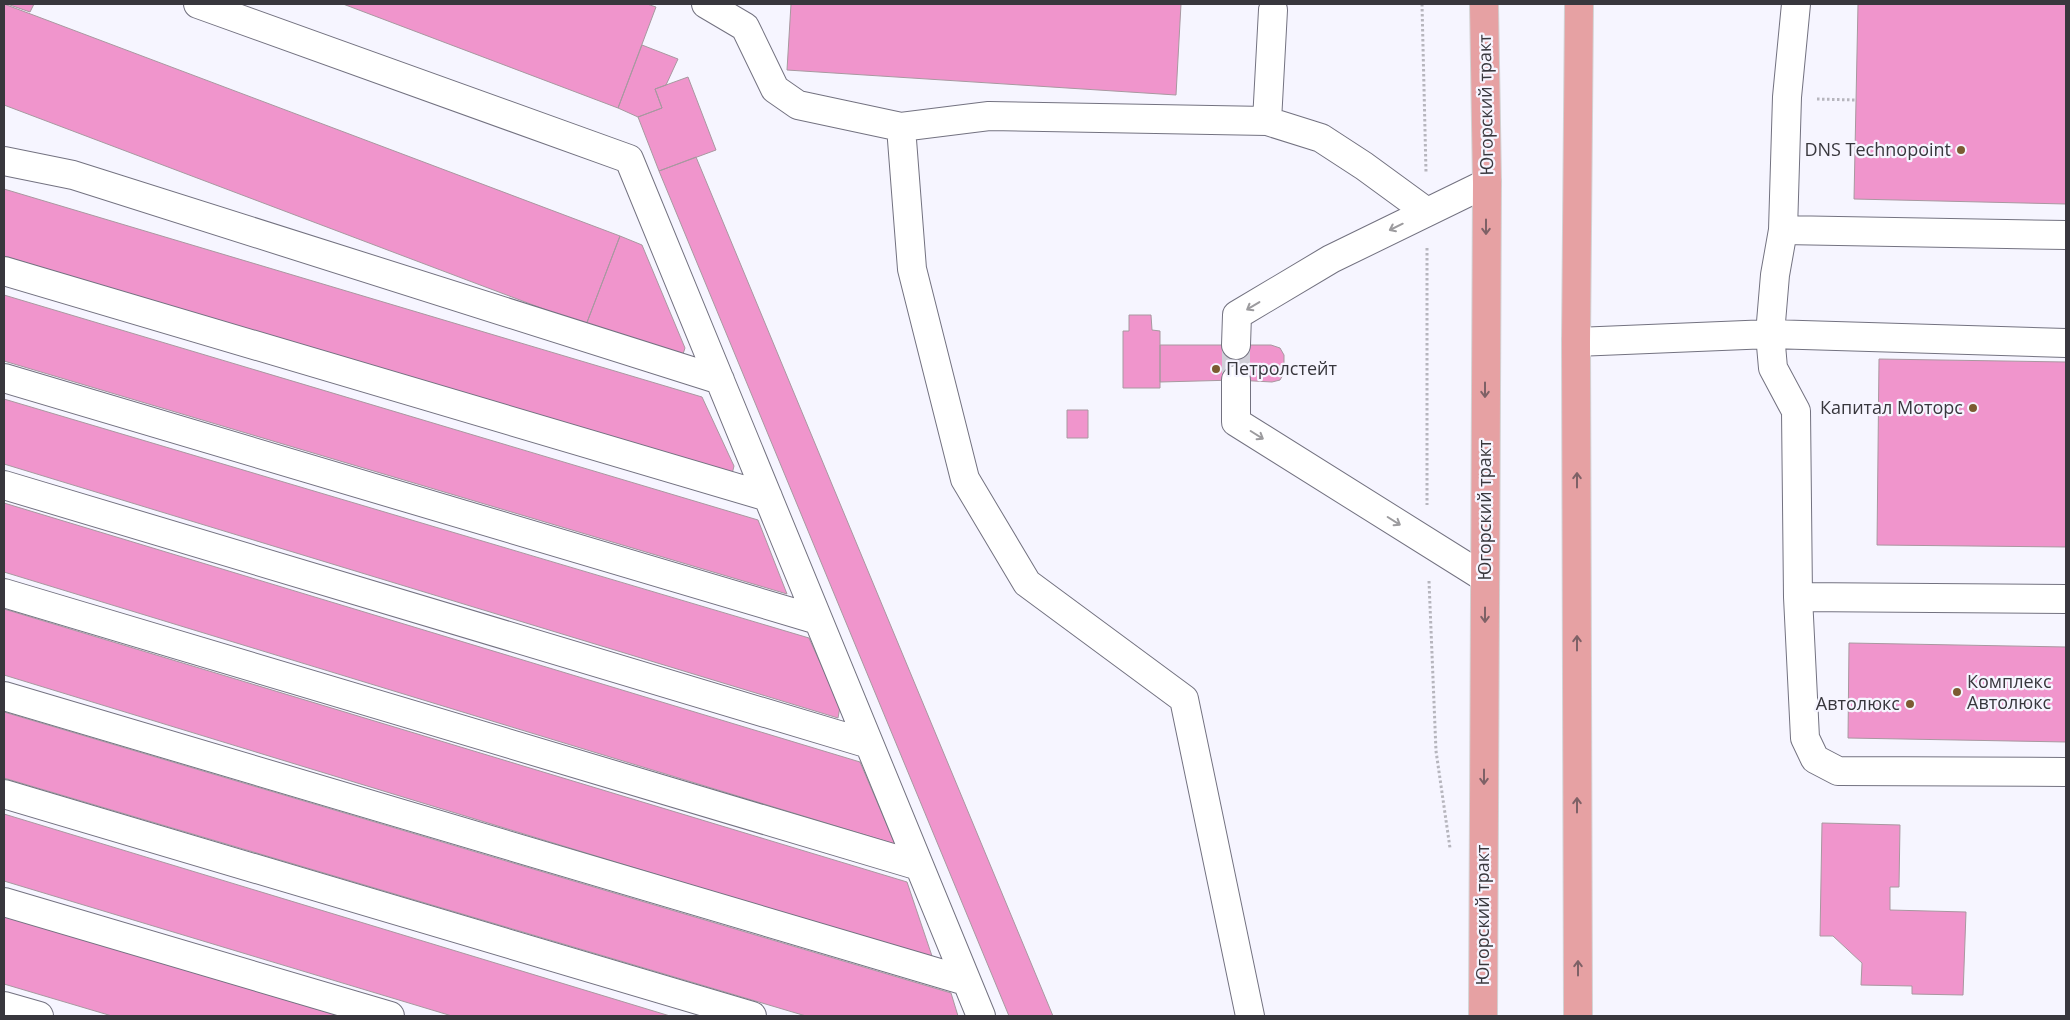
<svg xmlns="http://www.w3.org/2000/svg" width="2070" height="1020" font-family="'Open Sans',sans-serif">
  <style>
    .building { fill: #f095cc; stroke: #a898a0 }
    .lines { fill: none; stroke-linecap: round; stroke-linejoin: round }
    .minor-tunnel { stroke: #d0cfd8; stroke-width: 28; stroke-dasharray: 28 14; stroke-linecap: butt }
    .minor-casing { stroke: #737280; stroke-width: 30 }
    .major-casing { stroke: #d3d3d4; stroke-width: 30 }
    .path { stroke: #b6b5bd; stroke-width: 3; stroke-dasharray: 2.5 2.5; stroke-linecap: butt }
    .minor { stroke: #fff; stroke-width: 28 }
    .major { stroke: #e6a1a3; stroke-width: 28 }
    .oneway { stroke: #9c9b9e }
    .oneway2 { stroke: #7e6166 }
    .poi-dot { fill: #7b5b31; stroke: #f6f5ff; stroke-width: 2 }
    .labels { text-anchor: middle; stroke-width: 4.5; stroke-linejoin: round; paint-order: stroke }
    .street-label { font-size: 18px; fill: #38373d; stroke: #f6f5ff }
    .poi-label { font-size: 18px; fill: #38373d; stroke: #f6f5ff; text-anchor: end }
  </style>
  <rect width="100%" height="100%" fill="#f6f5ff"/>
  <path class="building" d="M4,4L620,236L586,325L4,105Z
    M7,4H34L30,12Z
    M343,4H647L656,7L618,108Z
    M791,4H1181L1176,95L787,70Z
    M1858,4H2066V204L1854,199Z
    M642,45L678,59L666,85L655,89L662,108L638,117L618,108Z
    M688,77L716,150L659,171L638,117L662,108L655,89Z
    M696,157L794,393L1053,1016H1009L659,171Z
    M4,189L702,397L734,466L731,478L4,256Z
    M620,236L642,245L685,348L681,360L586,325Z
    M4,295L758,520L787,594L4,361Z
    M1129,315H1151L1152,330L1160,331V388H1123V331H1129Z
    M1160,345H1271L1280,348L1284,355V373L1280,380L1272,382L1236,380L1160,382Z
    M1879,359L2066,362V547L1877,545Z
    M4,399L809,638L840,707L838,718L4,464Z
    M1067,410H1088V438H1067Z
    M4,503L860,762L895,844L4,572Z
    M4,609L907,882L933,959L4,675Z
    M1849,643L2066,647V742L1848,738Z
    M4,712L951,993L958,1016H806L4,778Z
    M4,814L670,1016H452L4,881Z
    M1822,823L1900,825L1899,887H1890V910L1966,912L1963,995L1912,994V986L1861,985L1862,963L1833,936H1820Z
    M4,916L340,1016H112L4,984Z"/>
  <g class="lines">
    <path class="minor-tunnel" d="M1236,345V380"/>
    <defs>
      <path id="minor" d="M198,4L629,159L981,1016
        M706,4L745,27L775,89L798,105L901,127L989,116L1267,121L1321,138L1364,166L1427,212
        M1796,4L1787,97L1783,230L1775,275L1770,334L1773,368L1796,411L1798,597L1805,738L1815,759L1838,771L2066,772
        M1267,121L1273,10
        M901,127L912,269L965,479L1027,583L1184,699L1250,1016
        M4,161L73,175L720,380
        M1783,230L2066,235
        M4,271L768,497
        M1576,342L1770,334L2066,343
        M1236,345L1237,315L1331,259L1487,183
        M4,378L818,620
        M1236,380V422L1485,578
        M4,485L869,744
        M4,593L919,866
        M1798,597L2066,599
        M4,696L966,981
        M4,794L752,1016
        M4,902L390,1016
        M4,1006L39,1016"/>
      <path id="major" d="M1483,1016L1487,183L1484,4
        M1578,1016L1576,342L1579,4"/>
    </defs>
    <use href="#minor" class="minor-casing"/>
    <use href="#major" class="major-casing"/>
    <path class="path" d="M1422,4L1426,172
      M1817,99L1856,100
      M1427,248V505
      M1429,581L1436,751L1450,848"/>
    <use href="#minor" class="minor"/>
    <use href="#major" class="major"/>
  </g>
  <defs><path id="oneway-shaft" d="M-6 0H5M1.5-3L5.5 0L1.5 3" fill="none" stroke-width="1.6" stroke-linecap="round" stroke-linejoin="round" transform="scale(1.25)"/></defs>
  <g class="oneway">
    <use href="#oneway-shaft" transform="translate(1396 227) rotate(154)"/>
    <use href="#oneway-shaft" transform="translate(1253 306) rotate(149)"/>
    <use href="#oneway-shaft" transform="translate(1257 435) rotate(32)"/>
    <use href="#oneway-shaft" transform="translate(1394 521) rotate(32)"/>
  </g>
  <g class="oneway2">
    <use href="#oneway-shaft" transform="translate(1486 227) rotate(90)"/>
    <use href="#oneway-shaft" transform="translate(1485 390) rotate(90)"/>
    <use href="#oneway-shaft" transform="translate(1577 480) rotate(-90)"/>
    <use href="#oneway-shaft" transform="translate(1485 615) rotate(90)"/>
    <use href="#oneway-shaft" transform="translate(1577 643) rotate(-90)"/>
    <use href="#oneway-shaft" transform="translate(1484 777) rotate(90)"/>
    <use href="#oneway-shaft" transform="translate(1577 805) rotate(-90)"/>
    <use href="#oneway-shaft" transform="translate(1578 968) rotate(-90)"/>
  </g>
  <g class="poi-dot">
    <circle cx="1961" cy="150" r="5"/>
    <circle cx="1216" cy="369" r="5"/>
    <circle cx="1973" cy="408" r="5"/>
    <circle cx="1957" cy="692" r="5"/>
    <circle cx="1910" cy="704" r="5"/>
  </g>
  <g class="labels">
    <g class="street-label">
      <text transform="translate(1486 105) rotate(-91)" y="6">Югорский тракт</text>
      <text transform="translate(1485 510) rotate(-90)" y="6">Югорский тракт</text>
      <text transform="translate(1483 915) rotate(-90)" y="6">Югорский тракт</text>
    </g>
    <g class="poi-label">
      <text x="1951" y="156">DNS Technopoint</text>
      <text x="1226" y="375" text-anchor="start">Петролстейт</text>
      <text x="1963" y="414">Капитал Моторс</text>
      <text x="1967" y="688" text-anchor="start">Комплекс<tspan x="1967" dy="21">Автолюкс</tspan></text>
      <text x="1900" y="710">Автолюкс</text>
    </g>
  </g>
  <rect width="2070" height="1020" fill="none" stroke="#38373d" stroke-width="10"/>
</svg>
